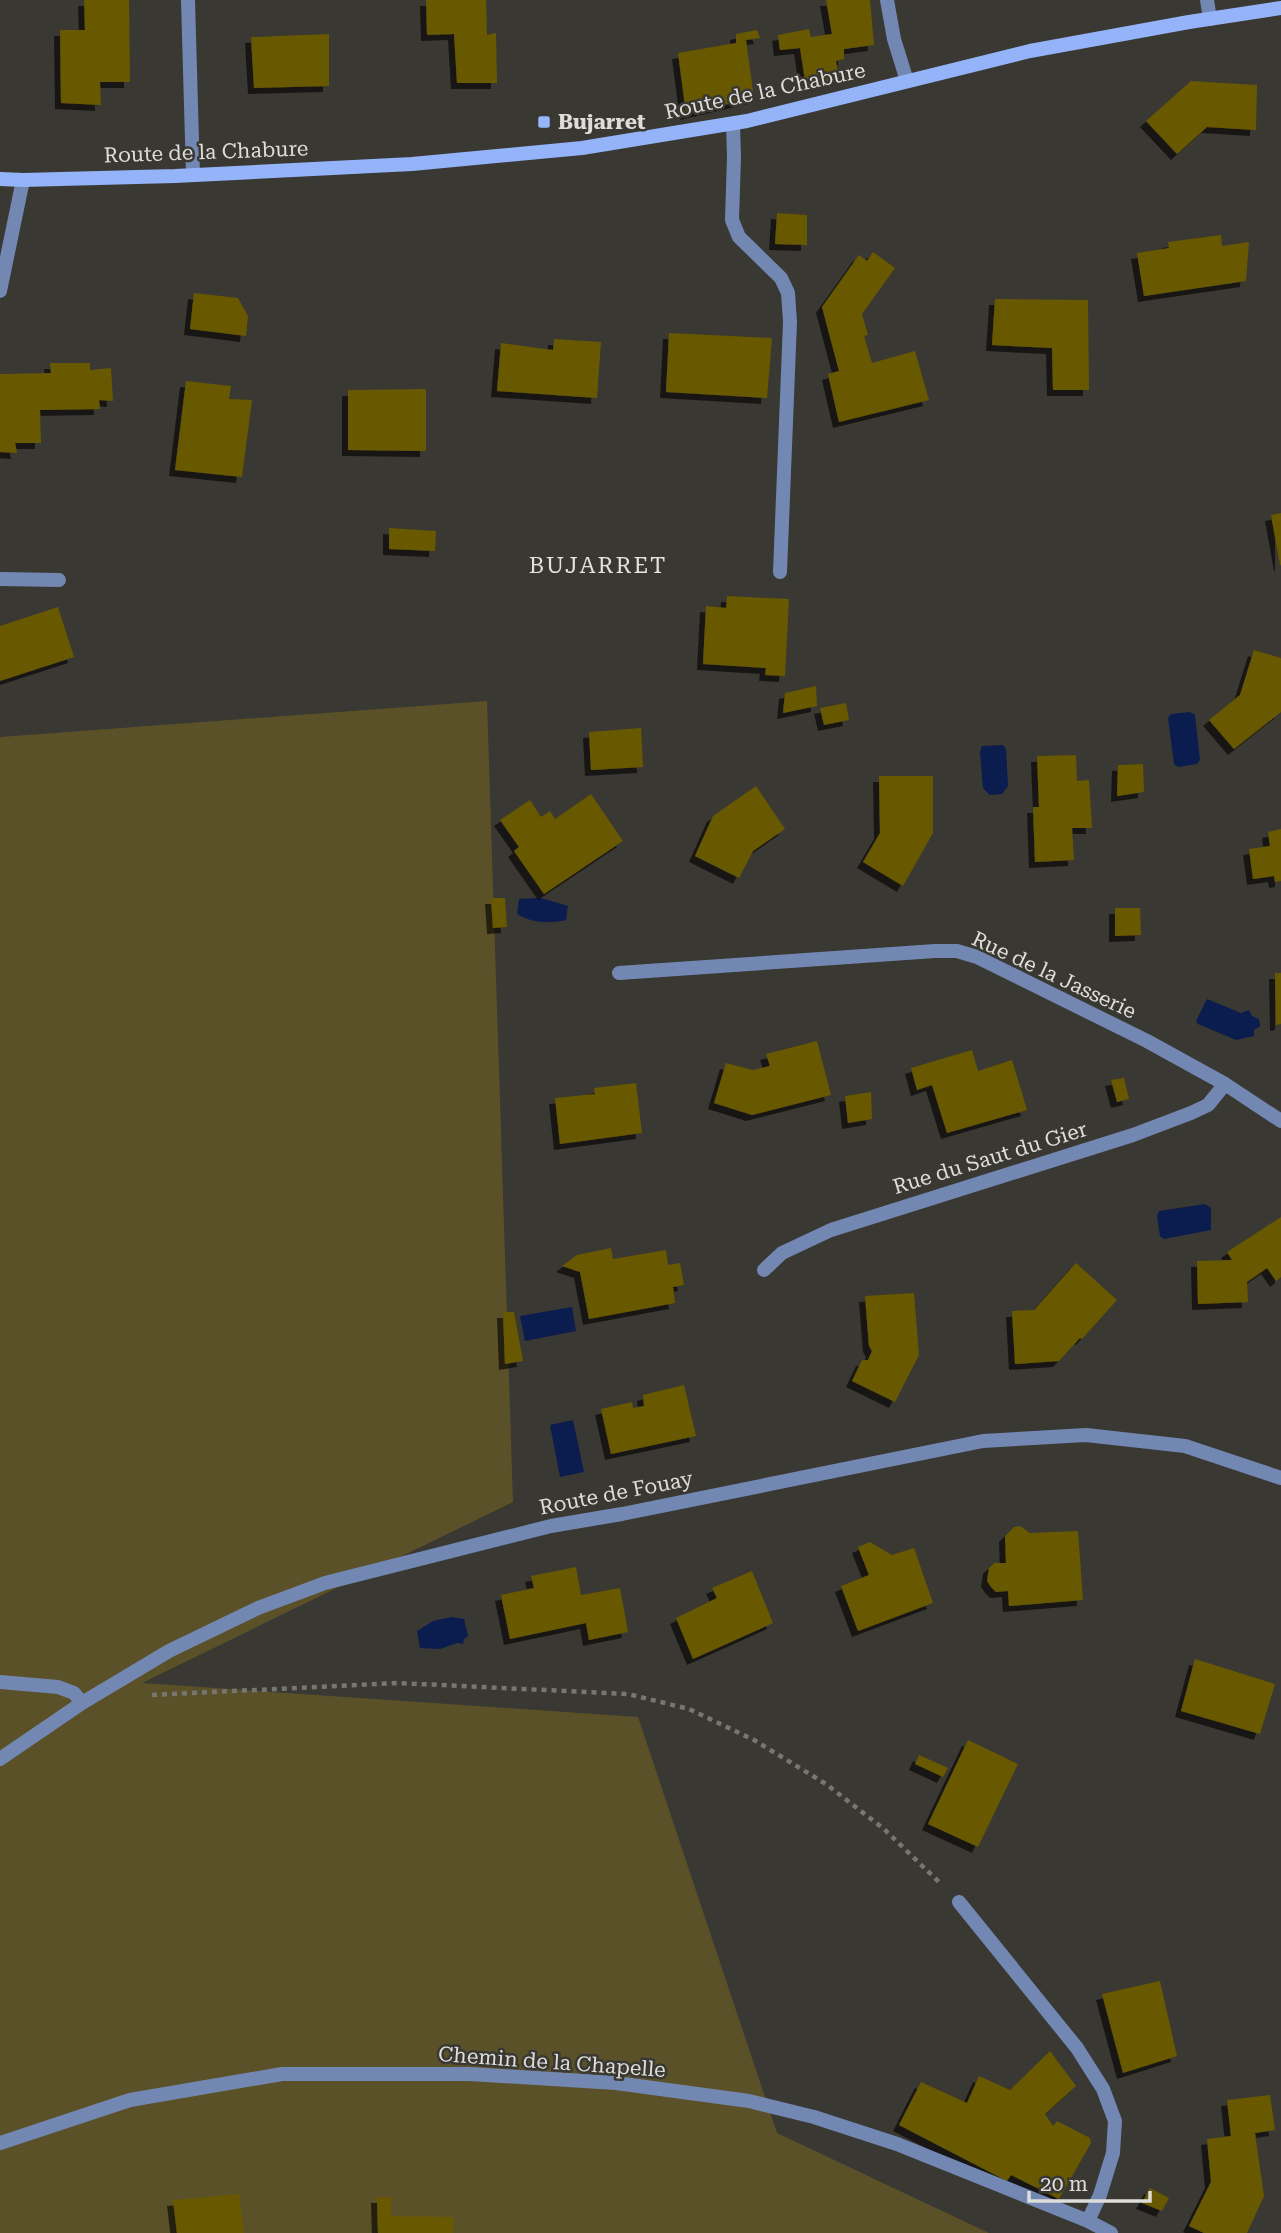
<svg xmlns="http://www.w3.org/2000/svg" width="1281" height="2233" font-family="'Roboto Serif',serif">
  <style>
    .green { fill: #5a5129 }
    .water { fill: #0b1d4f }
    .building { fill: #685800; filter: url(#shadow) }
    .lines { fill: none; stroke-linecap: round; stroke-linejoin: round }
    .path { stroke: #777671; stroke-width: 4.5; stroke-dasharray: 5 5; stroke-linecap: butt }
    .service { stroke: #7387b3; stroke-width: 14 }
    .minor { stroke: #7387b3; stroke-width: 14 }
    .secondary { stroke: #94b3f9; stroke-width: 14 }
    .poi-dot { fill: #96b6fd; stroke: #393832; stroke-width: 2.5 }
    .labels { text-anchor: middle; stroke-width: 5; stroke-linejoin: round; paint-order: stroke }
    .street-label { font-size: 21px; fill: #deddda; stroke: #393832 }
    .poi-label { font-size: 21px; font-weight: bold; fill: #deddda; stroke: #393832; text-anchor: start }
    .neighbourhood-label { font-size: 23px; letter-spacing: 2px; fill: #e3e2db; stroke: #393832 }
  </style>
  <defs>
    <filter id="shadow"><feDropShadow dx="-6" dy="6" stdDeviation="0" flood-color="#0009"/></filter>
  </defs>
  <rect width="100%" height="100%" fill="#393832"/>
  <path class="green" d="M487,701L513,1502L142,1683L638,1717L777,2133L989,2233H0V737Z"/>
  <path class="water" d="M1190,712L1195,715L1200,760L1197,764L1178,767L1174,764L1168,718L1171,714Z
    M1003,745L1006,749L1008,786L1002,794L990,795L983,788L980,752L982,746Z
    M541,898L568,906L566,920C548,924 533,923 517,914L519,899Z
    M1207,999L1241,1013L1249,1010L1252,1016L1259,1019L1260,1026L1254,1030V1036L1236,1040L1198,1024L1196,1021Z
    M1205,1204L1211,1208V1230L1164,1239L1160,1236L1157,1216L1159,1211Z
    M572,1307L576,1331L525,1341L520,1316Z
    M573,1420L584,1472L560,1477L550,1425Z
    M451,1617L464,1619L468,1636L464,1639L463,1644L457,1643L440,1649L420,1648L417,1631L433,1621Z"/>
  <path class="building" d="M84,0H129L130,82H100L101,105L61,103L60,30H85Z
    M426,0H486L487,35L496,33L497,83H457L454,34L427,35Z
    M826,0H870L874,45L844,49V59L836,61L839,80L806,87L800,48L780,50L778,35L809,29L811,37L832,34Z
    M757,30L760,38L746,40L754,98L686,114L678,53L736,43V34Z
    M329,34V86L254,88L251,37Z
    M1191,81L1257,85L1256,130L1207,127L1177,154L1146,121Z
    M777,213L807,215V245L775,244Z
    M1221,235L1222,246L1249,242L1246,281L1144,296L1137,253L1169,248L1168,242Z
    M873,252L895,268L862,314L868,335L864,336L872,363L915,351L929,400L839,422L828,374L839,371L822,307L859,255L867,261Z
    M194,293L238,298L248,316L246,336L190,329Z
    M995,299L1088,300L1089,390H1053L1052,348L992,345Z
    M669,333L772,338L767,398L666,392Z
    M554,339L601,342L597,398L497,391L501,343L553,350Z
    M50,363H90V370L111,368L113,401L99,400L100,409L40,410L41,443H15L17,453L0,452V374L51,373Z
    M186,381L231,386L229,399L252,400L242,477L175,470Z
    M426,389V451L348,450V390Z
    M1281,513V565H1280L1271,515Z
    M389,528L436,531L435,551L389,549Z
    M727,596L789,599L785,676L765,675L766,668L703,664L706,606L726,608Z
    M58,607L74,657L0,681V626Z
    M1254,650L1281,658V712L1234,749L1209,720L1240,695Z
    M816,686L817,706L783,713L785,693Z
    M846,703L849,720L824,725L820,708Z
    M641,728L643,767L591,770L589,732Z
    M1076,755L1077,781L1089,780L1092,828H1072L1074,860L1035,862L1033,807H1039L1037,756Z
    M1143,764L1144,792L1117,796L1118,765Z
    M879,776H933V833L903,886L863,862L880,833Z
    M756,786L785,829L753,851L739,878L695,856L713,816Z
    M591,794L623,841L544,894L514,851L519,847L500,820L530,800L541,817L550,811L555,819Z
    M1281,829V881L1275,882L1274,876L1253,879L1249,849L1270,846L1268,832Z
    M491,898H505L507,927L493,928Z
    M1115,908H1140L1141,935L1115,936Z
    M1275,973H1281V1024L1276,1025Z
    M817,1041L831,1095L752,1115L714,1103L726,1063L753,1070L770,1066L766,1054Z
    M972,1050L978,1071L1012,1060L1027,1110L947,1133L932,1085L917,1090L911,1068Z
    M1124,1078L1129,1099L1117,1102L1111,1080Z
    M636,1083L642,1133L560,1144L555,1098L595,1094L594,1088Z
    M871,1092L872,1119L848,1123L845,1096Z
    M1281,1217V1277L1276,1281L1267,1268L1247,1282L1248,1302L1198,1304L1197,1261L1232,1260L1227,1252Z
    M611,1248L613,1259L666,1250L668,1265L680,1263L684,1285L673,1287L675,1303L589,1319L580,1272L562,1266L577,1255Z
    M1076,1263L1117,1300L1082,1339L1080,1338L1059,1361L1015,1364L1012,1311L1034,1310Z
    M914,1293L919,1355L895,1402L852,1381L862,1360H868L872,1351L869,1346L865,1296Z
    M503,1312H514L523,1361L505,1364Z
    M684,1385L696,1436L611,1454L601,1409L632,1402L633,1408L644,1406L643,1395Z
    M1020,1526L1030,1533L1078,1531L1083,1600L1009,1606L1008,1591L996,1592L991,1587L987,1581L989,1568L994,1563H1006L1005,1536L1014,1527Z
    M870,1542L892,1555L914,1548L933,1603L858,1631L841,1586L869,1575L858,1547Z
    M576,1567L581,1595L620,1588L628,1632L589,1640L586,1623L510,1639L501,1595L534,1588L531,1576Z
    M752,1571L773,1623L693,1659L676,1618L717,1598L712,1588Z
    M1195,1659L1275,1684L1260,1734L1181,1711Z
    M968,1740L1018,1764L978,1847L928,1824Z
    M919,1755L948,1768L943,1777L915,1764Z
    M1160,1981L1177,2056L1123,2073L1102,1994Z
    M1050,2051L1076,2086L1045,2114L1053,2126L1057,2121L1090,2138L1091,2143L1059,2199L1011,2175L1007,2181L899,2125L921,2082L967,2103L979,2076L1010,2090Z
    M1270,2095L1275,2130L1255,2133L1264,2196L1247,2233H1204L1189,2226L1211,2182L1207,2139L1231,2136L1227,2100Z
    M1150,2188L1169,2198L1162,2211L1142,2203Z
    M239,2194L244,2233H177L173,2200Z
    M377,2197H391V2216L454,2217L453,2233H378Z"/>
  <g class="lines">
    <path class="path" d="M152,1695L398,1683L628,1694L689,1709L754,1740L826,1784L884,1829L941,1884"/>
    <path class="service" d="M188,0L193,175
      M887,0L894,39L907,81
      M1207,0L1210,19
      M733,124L734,157L732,220L739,237L781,278L788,293L790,322L780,572
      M0,291L23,180
      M0,579L59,580"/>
    <path class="minor" d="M619,973L935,951H957L977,957L1147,1041L1225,1084L1281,1121
      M764,1270L782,1253L831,1230L1133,1135L1191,1113L1208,1105L1225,1084
      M0,1682L58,1687L74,1693L82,1703
      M0,1759L82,1703L169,1651L258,1608L325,1583L551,1526L622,1514L983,1441L1086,1435L1185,1446L1281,1478
      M959,1902L1077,2048L1103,2089L1115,2121L1113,2153L1100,2195L1088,2221
      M0,2143L130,2100L282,2074H470L616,2083L749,2101L814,2117L897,2144L1088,2221L1111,2233"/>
    <path class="secondary" d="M0,179L23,180L175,176L412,164L582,148L747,121L1030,51L1189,22L1281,8"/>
  </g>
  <rect class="poi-dot" x="537" y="115" width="14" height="14" rx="3.5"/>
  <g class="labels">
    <g class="street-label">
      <text transform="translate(765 91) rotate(-12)" y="7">Route de la Chabure</text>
      <text transform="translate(206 152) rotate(-2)" y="7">Route de la Chabure</text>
      <text transform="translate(1054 975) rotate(25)" y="7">Rue de la Jasserie</text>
      <text transform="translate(990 1158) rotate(-17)" y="7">Rue du Saut du Gier</text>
      <text transform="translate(616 1493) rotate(-11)" y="7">Route de Fouay</text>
      <text transform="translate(552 2062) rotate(4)" y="7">Chemin de la Chapelle</text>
    </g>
    <g class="poi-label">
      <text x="558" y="129">Bujarret</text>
    </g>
    <g class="neighbourhood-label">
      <text x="598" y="573">BUJARRET</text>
    </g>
  </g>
  <path d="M1029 2191v10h121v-10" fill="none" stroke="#deddda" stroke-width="3.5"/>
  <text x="1040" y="2191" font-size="21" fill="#deddda" stroke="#393832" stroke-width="5" paint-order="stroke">20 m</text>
</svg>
